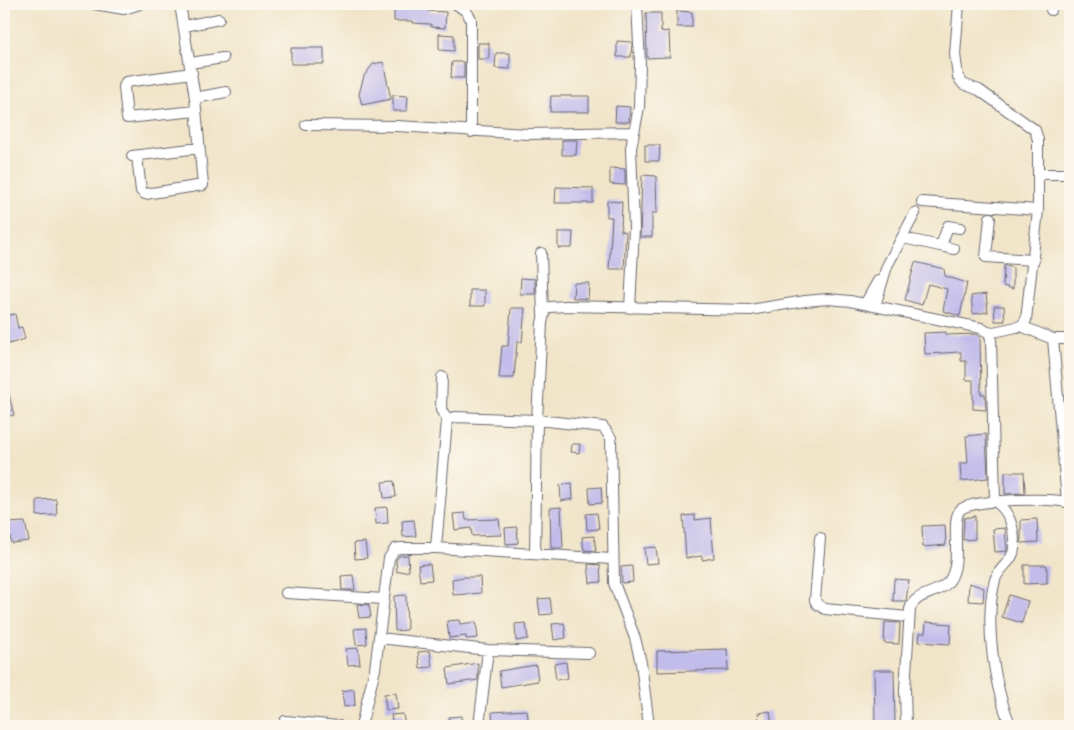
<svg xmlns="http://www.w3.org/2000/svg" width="1074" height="730" font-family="'Old Standard TT',serif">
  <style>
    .building { fill: #c2bceb }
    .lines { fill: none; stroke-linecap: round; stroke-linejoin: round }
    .minor-casing { stroke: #6a666d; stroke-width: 12 }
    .minor { stroke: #fff; stroke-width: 10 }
  </style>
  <rect width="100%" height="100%" fill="#fbf7ec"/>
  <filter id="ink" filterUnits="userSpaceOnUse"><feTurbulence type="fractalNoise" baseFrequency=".02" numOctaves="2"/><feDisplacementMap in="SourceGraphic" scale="10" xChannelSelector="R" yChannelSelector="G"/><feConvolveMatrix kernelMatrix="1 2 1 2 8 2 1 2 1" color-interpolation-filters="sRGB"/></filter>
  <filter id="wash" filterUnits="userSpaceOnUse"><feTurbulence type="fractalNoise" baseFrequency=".0096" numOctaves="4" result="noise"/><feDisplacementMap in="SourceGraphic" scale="20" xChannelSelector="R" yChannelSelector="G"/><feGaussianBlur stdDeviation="1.12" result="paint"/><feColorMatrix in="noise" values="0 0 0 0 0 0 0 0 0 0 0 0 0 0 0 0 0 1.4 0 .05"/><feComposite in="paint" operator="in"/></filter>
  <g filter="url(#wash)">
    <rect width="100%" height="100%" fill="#f1e5c9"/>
    <g id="blocks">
      <path class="building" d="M394,5L428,8V11L446,12L445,28L431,27V24L413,23V21H394Z
        M677,11L692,12V27H677Z
        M646,13H661V32L669,31L670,57L647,58Z
        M439,34L454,35V51L439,50Z
        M617,41L632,42L631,57H617Z
        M478,43H489V59H478Z
        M291,48H324V64H291Z
        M496,53H510V69L495,68Z
        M383,62L391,99L362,105L359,94L364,76L373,64Z
        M452,62H464V78H451Z
        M393,95L408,96L407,111H393Z
        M551,96H589V112H550Z
        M616,106L630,107L629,122H615Z
        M562,140H577L576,155H562Z
        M645,145H660L659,161H645Z
        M610,168L625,169V185L610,184Z
        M642,175L656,176L657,213H652V237H640Z
        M556,187L593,188V203H555Z
        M607,201L622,202L621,231L626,232L624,269H609L612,217H607Z
        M558,232H573L572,248H558Z
        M915,262L944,269L945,276L967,283L960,316L943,311L947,289L928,284L922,305L905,300Z
        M1004,265L1013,268V289L1003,286Z
        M521,278L535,279V294H520Z
        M574,283H589L588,299L573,298Z
        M470,290H485V306H470Z
        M986,294L988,312L973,314L971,296Z
        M994,306H1004L1005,321H995Z
        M511,308H525L522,342H517L514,378H499L502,346H508Z
        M15,314L18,328L22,327L25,339L9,344L4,328V316Z
        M946,332V335L975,334L980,336L981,394H985L986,410L973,409V380H966V361H961V352L925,354L924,333Z
        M7,386L14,415L4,417V387Z
        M986,434L988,478L961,481L960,463H968L966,436Z
        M572,444H580L579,453L571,452Z
        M1005,472H1024L1025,493L1005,494Z
        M394,481L396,497L384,498L382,482Z
        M572,483L573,499L561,501L560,485Z
        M601,487L602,503L590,504L589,488Z
        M56,499L57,515L37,516V500Z
        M387,507L388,523L376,524L375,508Z
        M561,507L563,548H551L550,508Z
        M465,513L466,520L499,519L501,535L472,536L471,528L455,530L453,514Z
        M597,513L599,529L587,530L586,514Z
        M695,515V520L711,518L714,558L702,560V556L686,558L683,516Z
        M975,516V539L963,540L964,518Z
        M1037,519L1038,542L1021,543V520Z
        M414,520L416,536L403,537L402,521Z
        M25,522L29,541L11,543L8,523Z
        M945,525L946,545L923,547L922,526Z
        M517,527L518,543L506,544L505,528Z
        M1005,528L1007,551L995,552L993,529Z
        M594,536L596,551L584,550L582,537Z
        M365,542L367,558L355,559L354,543Z
        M656,547L658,563L646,564L644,548Z
        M408,555L409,571L397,572L396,560L399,556Z
        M430,564L432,580L420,581L418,565Z
        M588,564L600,565L601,582L590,583Z
        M1024,565H1047V583L1024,584Z
        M632,566L633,582L622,583L621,567Z
        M353,575L355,590H342L341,576Z
        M464,577H480L481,593L453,595L452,579Z
        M894,579L909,580L906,601H893Z
        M969,583L984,588L983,602L968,601Z
        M406,595L407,630L395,631L394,596Z
        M1009,595L1028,601L1022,623L1002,617Z
        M550,598L552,614L540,615L538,599Z
        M357,604L369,605L371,617L359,618Z
        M459,620L460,624L476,622L478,638L466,639V636L449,638L447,621Z
        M885,622L900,623L899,644L884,643Z
        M926,622L951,624L950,644L919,642L920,633H925Z
        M526,623L528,639L516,641L515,624Z
        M564,623L566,638L554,640L552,624Z
        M366,628L367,644L356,645L354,629Z
        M358,648L360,664L348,665L346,649Z
        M727,649L728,670L657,672V651Z
        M430,651L432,667L420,668L418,652Z
        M566,662L568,678L556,680L554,664Z
        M478,663V680L449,684L447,668Z
        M536,665L538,681L501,687L499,671Z
        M874,670H894L895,726H875Z
        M354,689L355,705L344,707L342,691Z
        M396,693L398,709L386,710L384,694Z
        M527,710L529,726H493L492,712Z
        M770,711L772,726H760L758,713Z
        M403,714L405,726H393L391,715Z
        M461,716L462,726H450L449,717Z"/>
    </g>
  </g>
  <g filter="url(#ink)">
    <use href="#blocks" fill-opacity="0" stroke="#6a666d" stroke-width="1"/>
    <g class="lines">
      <defs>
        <path id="minor" d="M94,4L124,9L140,4
          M456,4L466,11L471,19V132
          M959,4L955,54L958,77L963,84L979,90L1035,130L1038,140V210L1026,320L1021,326L989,333
          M1051,10V4
          M185,26L219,19
          M190,63L223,58
          M192,73L126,82L124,87L127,118L196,111
          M195,98L226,92
          M306,125L397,126L528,134L634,132
          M132,156L199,148
          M137,156L141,191L145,194L203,185L195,98L180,4
          M1039,174H1065L1070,172
          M922,202L1038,210
          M990,218L986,257L1034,260
          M903,238L954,249
          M941,246L948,226L960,228
          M541,253L543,315
          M865,304L878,281
          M875,306L887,266L915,213
          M630,308L634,228L631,148L639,107L640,64L637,4
          M1021,326L1053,339H1070
          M1053,339L1067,501
          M442,377L441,410L448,419
          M820,538L815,600L817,604L825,609L908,617
          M436,548L612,559
          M535,554L537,420L603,427L611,438L614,583L635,638L641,663L649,726
          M286,593L384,599
          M379,638L488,650L589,653
          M285,721L339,726
          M361,726L375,669L389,558L395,549L400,548H436L447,420L454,417L537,420L542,323L545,310L550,307L567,306L750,310L805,301L828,299L850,301L981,328L989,333L991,339L995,501C1010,512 1015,530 1014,548C1014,561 998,568 995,580C984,621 994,688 1011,726
          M479,726L488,650
          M906,726L905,689L910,609C916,591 939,595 949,581C963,563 950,521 960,510C970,499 1056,497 1070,503"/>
      </defs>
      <use href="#minor" class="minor-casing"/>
      <use href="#minor" class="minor"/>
    </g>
  </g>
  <rect width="1074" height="730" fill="none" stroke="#fbf7ec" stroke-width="20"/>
</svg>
